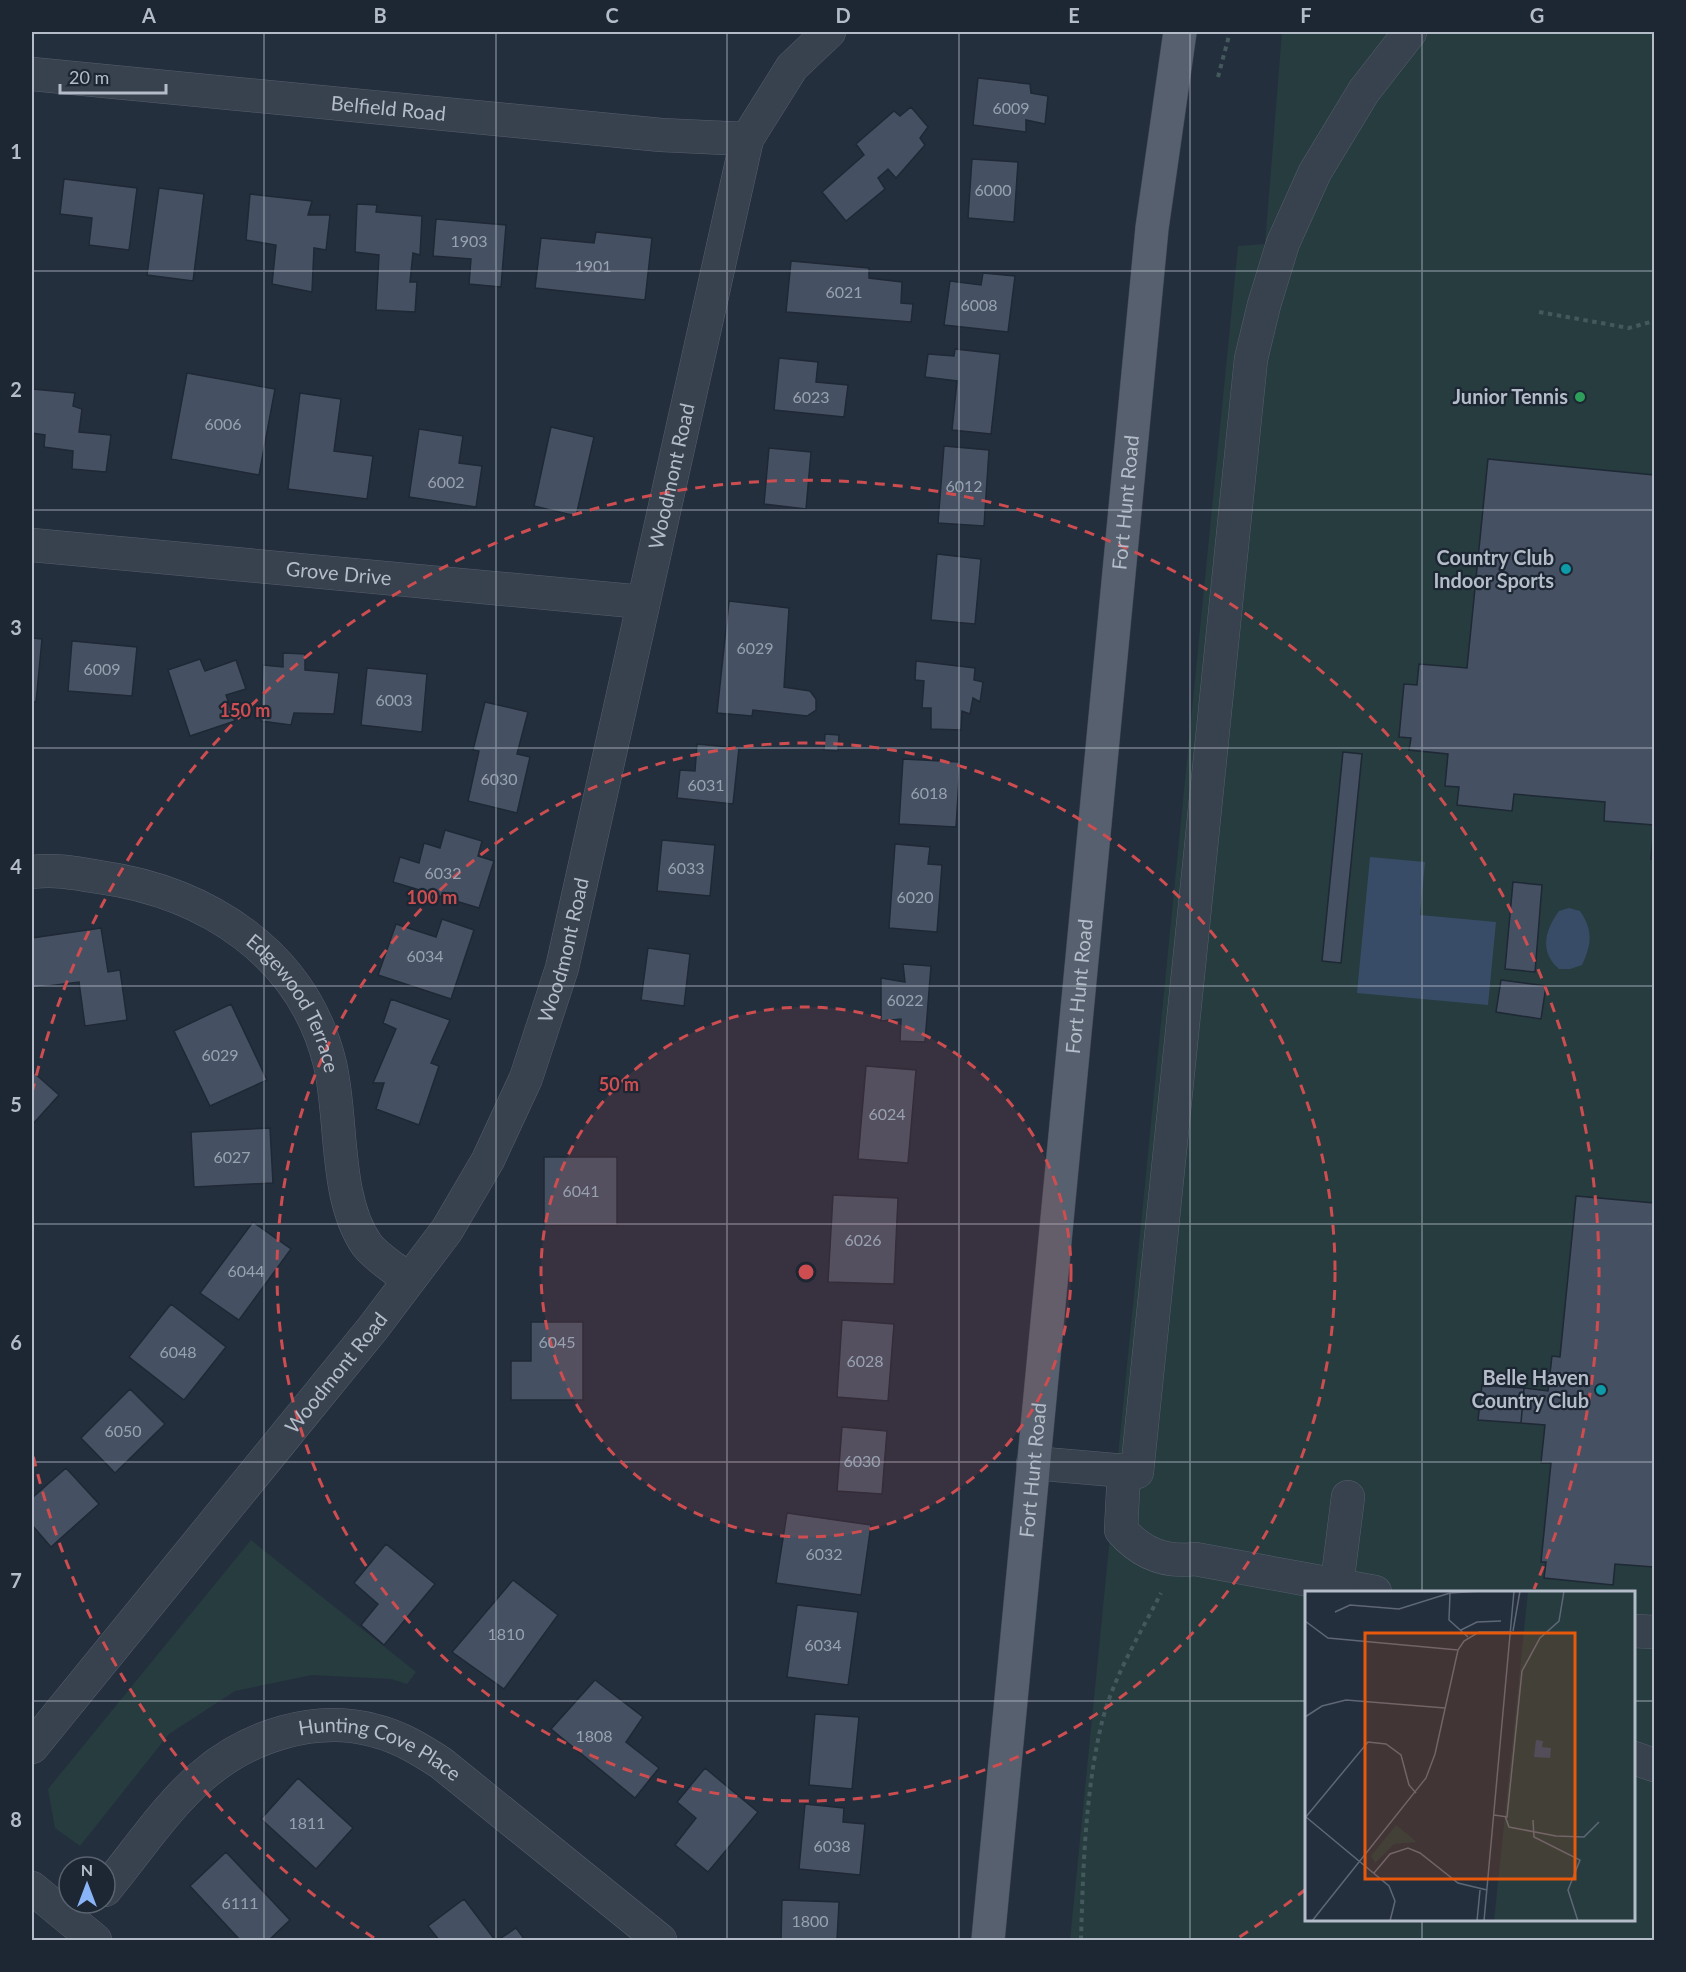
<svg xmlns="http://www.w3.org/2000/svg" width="1686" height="1972" font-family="Lato,sans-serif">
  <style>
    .green { fill: #263c3f; fill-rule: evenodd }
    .water { fill: #394c67 }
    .building { fill: #455162; stroke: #1f2835; stroke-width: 1.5 }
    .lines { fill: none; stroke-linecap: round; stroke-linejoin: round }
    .minor-casing { stroke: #565f6c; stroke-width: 34 }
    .major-casing { stroke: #414a57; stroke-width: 34 }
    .path { stroke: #44595c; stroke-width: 4; stroke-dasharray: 4.5 4.5; stroke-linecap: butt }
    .minor { stroke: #38414e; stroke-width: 33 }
    .major { stroke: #56606e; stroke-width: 33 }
    .grid { fill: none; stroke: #b4bcc9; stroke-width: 1.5; stroke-opacity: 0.55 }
    .ring { fill: none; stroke: #ce4d50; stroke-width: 3; stroke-dasharray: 10 8 }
    .leisure-dot { fill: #2e9e5b; stroke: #1d2633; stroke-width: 2 }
    .culture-dot { fill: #0f9aa8; stroke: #1d2633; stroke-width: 2 }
    .labels { text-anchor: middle; stroke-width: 4.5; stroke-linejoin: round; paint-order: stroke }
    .number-label { font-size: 16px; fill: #98a1af }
    .street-label { font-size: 20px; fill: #b4bcc9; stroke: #1d2633 }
    .poi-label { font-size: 20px; font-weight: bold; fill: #b4bcc9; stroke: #1d2633; text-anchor: end }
    .inset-road { fill: none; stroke: #5e6776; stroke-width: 1.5 }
    .view { fill: #e8590c; fill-opacity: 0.15; stroke: #e8590c; stroke-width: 3 }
    .inset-edge { fill: none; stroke: #b4bcc9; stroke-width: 3 }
    .centre { fill: #ce4d50; stroke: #1d2633; stroke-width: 3 }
    .ring-label { font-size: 18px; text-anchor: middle; font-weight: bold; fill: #ce4d50; stroke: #1d2633; stroke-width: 4.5; stroke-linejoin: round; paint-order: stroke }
    .neatline { fill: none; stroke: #b4bcc9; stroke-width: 2 }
    .grid-label { font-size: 20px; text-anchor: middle; font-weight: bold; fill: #b4bcc9 }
  </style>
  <rect width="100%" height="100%" fill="#242f3e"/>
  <path class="green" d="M1282,32H1654V1940H1070L1238,246L1265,244ZM1306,1592H1634V1920H1306Z
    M251,1540L416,1672L407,1684L391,1679L312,1675L235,1691L169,1734L80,1846L55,1828L48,1789Z"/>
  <path class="water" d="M1370,857L1425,862L1420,915L1496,922L1488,1005L1357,993Z
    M1569,908L1580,911C1593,930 1592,944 1582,965L1570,969H1559C1539,952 1545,930 1559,911Z"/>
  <path class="building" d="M978,78L1030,84L1031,93L1048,96L1045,124L1026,120V132L973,125Z
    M911,107L928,127L920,138L925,145L896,178L888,169L878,178L885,189L846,221L822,192L864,155L856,144L894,111L900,116Z
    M972,159L1018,162L1014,222L968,218Z
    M64,179L137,188L129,250L89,245L92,218L60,214Z
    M159,188L204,194L193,281L147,275Z
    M250,194L312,201L308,215H330L326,250L314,248L312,292L272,284L276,245L246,240Z
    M357,204L377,205L376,212L422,216L420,255L413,253L410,282H417L415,312L376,310L379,255L355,252Z
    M436,219L506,225L501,287L469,284L471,259L433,256Z
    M596,232L652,238L645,300L535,288L541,238L594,243Z
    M791,261L869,268V278L902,282L901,303L913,304L911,322L786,312Z
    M983,273L1015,276L1008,332L944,325L950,281L981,285Z
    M955,349L1000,354L991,434L952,430L957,381L925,377L928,354L954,356Z
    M779,358L818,362L816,382L848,385L844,417L774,410Z
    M187,373L275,389L259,475L171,459Z
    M32,389L75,393L73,406L82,409L79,432L111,435L106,472L72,469L73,451L44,447L45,435L32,433Z
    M300,393L341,399L334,451L373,456L367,499L288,489Z
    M551,427L594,437L576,516L534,506Z
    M419,429L463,436L459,463L482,466L476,507L409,497Z
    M944,446L989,450L984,526L938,523Z
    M769,448L811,452L806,509L764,504Z
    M1488,459L1654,475V860L1651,859L1654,825L1604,821L1605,802L1514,794L1512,811L1457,805L1459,787L1445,786L1448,754L1409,750L1411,738L1399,737L1404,684L1417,685L1419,664L1467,668Z
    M937,554L981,559L975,624L931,620Z
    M729,601L789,608L784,687L810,691L816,699V710L807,716L753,710L752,716L717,713Z
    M32,638L42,639L36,702H32Z
    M72,641L137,647L132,696L68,691Z
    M283,653L305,654V670L339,673L334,714L294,713L291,725L261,721L263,665L283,667Z
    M200,659L205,671L236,660L246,689L226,695L235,721L190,736L168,670Z
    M916,661L975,668L974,680L983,682L980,702L973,698L970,714L962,711L961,730L931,729V708H922L924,681L915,680Z
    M367,668L427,674L422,732L361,725Z
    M485,702L528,712L517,754L530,757L517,813L468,801L479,751L473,750Z
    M825,734L839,735L838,751L824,750Z
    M697,744L739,748L733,804L677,798L680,770L695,771Z
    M1343,752L1362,754L1341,963L1322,961Z
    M903,759L960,762L956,827L899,824Z
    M445,830L482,841L478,856L494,861L479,908L393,882L400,857L419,863L424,843L440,848Z
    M662,840L715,845L710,896L657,891Z
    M895,844L930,847L928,864L942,865L937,932L889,928Z
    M1513,882L1542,885L1535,972L1505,969Z
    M442,919L474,930L451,999L378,975L396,924L436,937Z
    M101,928L108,972L120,970L127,1020L85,1026L79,982L32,988V938Z
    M648,948L690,954L684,1006L641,1000Z
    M903,964L931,966L925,1042L900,1041L901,1019L881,1021V978L905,982Z
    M1501,980L1546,986L1541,1019L1496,1012Z
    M391,999L450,1020L431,1063L439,1066L419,1125L376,1109L384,1083H373L396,1029L383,1023Z
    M231,1004L267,1080L210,1106L174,1031Z
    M866,1066L916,1070L908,1163L858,1159Z
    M32,1071L59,1095L32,1125Z
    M270,1128L273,1183L194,1187L191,1132Z
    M544,1157H617V1225H544Z
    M833,1195L898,1198L894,1284L828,1282Z
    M1576,1196L1654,1203V1567L1615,1564L1613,1585L1544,1578L1546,1562H1541L1551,1463H1541L1545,1425L1521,1423L1524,1388L1548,1391L1552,1356L1560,1357Z
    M253,1222L291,1249L239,1320L200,1293Z
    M171,1304L226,1347L184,1400L129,1357Z
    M842,1320L894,1324L888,1401L837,1397Z
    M531,1322H583V1400H511V1361H531Z
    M1482,1385L1524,1388L1521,1423L1478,1420Z
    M130,1389L165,1424L115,1473L81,1438Z
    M842,1427L887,1431L882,1494L837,1491Z
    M66,1468L99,1504L51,1547L32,1525V1498Z
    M787,1513L871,1525L861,1595L776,1583Z
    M386,1544L435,1584L384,1645L361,1625L378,1604L354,1583Z
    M513,1580L558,1615L504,1689L452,1652Z
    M797,1605L858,1612L848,1685L787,1677Z
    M595,1680L643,1717L626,1742L659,1768L635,1798L551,1729Z
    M815,1714L859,1717L852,1789L809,1785Z
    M705,1768L758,1812L708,1872L675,1845L696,1818L677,1802Z
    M298,1778L353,1828L316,1869L261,1819Z
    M805,1804L844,1808L843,1822L865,1824L860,1875L799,1869Z
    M226,1852L290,1920L269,1940H240L190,1886Z
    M464,1899L495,1940H439L428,1926Z
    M782,1900L839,1902L837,1940H781Z
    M516,1928L525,1940H498Z"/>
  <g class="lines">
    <defs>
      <g id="minor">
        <path id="s1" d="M32,74L661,135L747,139"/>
        <path id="s2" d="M32,545L643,602"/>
        <path id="s3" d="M32,872C55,869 76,873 99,877C206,892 303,953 330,1064C343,1120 334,1198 367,1245C377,1258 396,1269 409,1280"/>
        <path d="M1033,1463L1137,1472L1251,359L1264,305L1283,243L1315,172L1364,91L1410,32"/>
        <path d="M1124,1471L1121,1530C1141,1553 1164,1563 1195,1559L1375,1592"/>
        <path d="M1336,1592L1348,1497"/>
        <path d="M1634,1631L1654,1632"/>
        <path id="s4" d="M32,1747L373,1328L447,1230L488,1160L526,1078L562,968L747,139L792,67L829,32"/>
        <path d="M1634,1758L1654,1765"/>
        <path d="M32,1888L95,1940"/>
        <path id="s5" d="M105,1890C136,1853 165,1808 202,1776C248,1736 316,1714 376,1731C400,1737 421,1750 441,1763L660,1940"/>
      </g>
      <g id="major">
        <path id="s6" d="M988,1940L1152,228L1180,32"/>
      </g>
    </defs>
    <use href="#minor" class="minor-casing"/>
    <use href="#major" class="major-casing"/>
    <path class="path" d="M1218,77L1230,32
      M1539,312L1629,328L1654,321
      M1081,1940C1083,1870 1085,1795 1101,1726C1112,1679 1139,1636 1161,1593"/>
    <use href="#minor" class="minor"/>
    <use href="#major" class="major"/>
  </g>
  <path class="grid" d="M264,32V1940M496,32V1940M727,32V1940M959,32V1940M1190,32V1940M1422,32V1592M32,271H1654M32,510H1654M32,748H1654M32,986H1654M32,1224H1654M32,1462H1654M32,1701H1306M1634,1701H1654M1422,1920V1940"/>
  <circle cx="806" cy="1272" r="265" fill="#ce4d50" fill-opacity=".12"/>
  <g class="ring">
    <circle cx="806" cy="1272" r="265"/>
    <circle cx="806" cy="1272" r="529"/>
    <path d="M1306 1889A794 794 0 0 1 1238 1938M374 1938A794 794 0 0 1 32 1451M32 1093A794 794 0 1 1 1534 1589"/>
  </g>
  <circle class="leisure-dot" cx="1580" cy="397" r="6"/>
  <g class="culture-dot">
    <circle cx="1566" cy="569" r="6"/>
    <circle cx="1601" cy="1390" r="6"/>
  </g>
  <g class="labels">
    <g class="number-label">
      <text x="1011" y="114">6009</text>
      <text x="993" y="196">6000</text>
      <text x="469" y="247">1903</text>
      <text x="593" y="272">1901</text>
      <text x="844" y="298">6021</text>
      <text x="979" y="311">6008</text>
      <text x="811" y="403">6023</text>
      <text x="223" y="430">6006</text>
      <text x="446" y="488">6002</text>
      <text x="964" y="492">6012</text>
      <text x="755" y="654">6029</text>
      <text x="102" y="675">6009</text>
      <text x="394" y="706">6003</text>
      <text x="499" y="785">6030</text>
      <text x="706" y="791">6031</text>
      <text x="929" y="799">6018</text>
      <text x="686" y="874">6033</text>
      <text x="443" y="879">6032</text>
      <text x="915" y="903">6020</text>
      <text x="425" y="962">6034</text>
      <text x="905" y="1006">6022</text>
      <text x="220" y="1061">6029</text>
      <text x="887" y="1120">6024</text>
      <text x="232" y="1163">6027</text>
      <text x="581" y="1197">6041</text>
      <text x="863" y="1246">6026</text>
      <text x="246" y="1277">6044</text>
      <text x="557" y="1348">6045</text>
      <text x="178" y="1358">6048</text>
      <text x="865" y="1367">6028</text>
      <text x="123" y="1437">6050</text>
      <text x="862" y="1467">6030</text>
      <text x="824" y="1560">6032</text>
      <text x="506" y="1640">1810</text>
      <text x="823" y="1651">6034</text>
      <text x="594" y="1742">1808</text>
      <text x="307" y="1829">1811</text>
      <text x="832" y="1852">6038</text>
      <text x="240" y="1909">6111</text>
      <text x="810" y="1927">1800</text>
    </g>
    <g class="street-label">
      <text dy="7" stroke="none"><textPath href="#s1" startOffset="358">Belfield Road</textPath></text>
      <text dy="7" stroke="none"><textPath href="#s4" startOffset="1454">Woodmont Road</textPath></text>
      <text dy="7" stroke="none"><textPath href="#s6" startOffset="1444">Fort Hunt Road</textPath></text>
      <text dy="7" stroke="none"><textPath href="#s2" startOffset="308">Grove Drive</textPath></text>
      <text dy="7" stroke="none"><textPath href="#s4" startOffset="968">Woodmont Road</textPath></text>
      <text dy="7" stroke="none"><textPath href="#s6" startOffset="958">Fort Hunt Road</textPath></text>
      <text dy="7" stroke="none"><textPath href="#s3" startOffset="312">Edgewood Terrace</textPath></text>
      <text dy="7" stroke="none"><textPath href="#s4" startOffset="482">Woodmont Road</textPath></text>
      <text dy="7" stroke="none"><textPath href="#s6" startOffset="472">Fort Hunt Road</textPath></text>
      <text dy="7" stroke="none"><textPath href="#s5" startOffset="345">Hunting Cove Place</textPath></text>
    </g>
    <g class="poi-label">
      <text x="1568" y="404">Junior Tennis</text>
      <text x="1554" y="565">Country Club<tspan x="1554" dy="23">Indoor Sports</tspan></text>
      <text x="1589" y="1385">Belle Haven<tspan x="1589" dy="23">Country Club</tspan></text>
    </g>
  </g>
  <g transform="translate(1305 1591)">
    <rect width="330" height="330" fill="#242f3e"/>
    <path d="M223,0H330V330H189ZM91,234L112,251L89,253L70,272L66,265Z" fill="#263c3f"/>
    <path d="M231,149L238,150L237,156L246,157L245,167L229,166Z" fill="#394c67"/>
    <path class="inset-road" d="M145,2L144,29L163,46M30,21L45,14L94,18L145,2L176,0M0,30L23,47L153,59M156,39L172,31L196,30M208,40L215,0M0,126L17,115L41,109L140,117M189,224L202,226L217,80L235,47L254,30L259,0M200,225L204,236L251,245L279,246L294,231M1,226L84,295L90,310L85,330M0,227L63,151L81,153L96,164L104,194L111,202M228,229L229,246L275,269L263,299L273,330M69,282L85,263L103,257L115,262L153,292L182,299M7,330L121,187L130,163L153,59L159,50L174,41H207M172,330L175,299M179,330L209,0"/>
    <path class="view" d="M60,42H270V288H60Z"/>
    <rect width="330" height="330" class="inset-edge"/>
  </g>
  <circle cx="806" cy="1272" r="9" class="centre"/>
  <g class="ring-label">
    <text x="245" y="717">150 m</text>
    <text x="432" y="904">100 m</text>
    <text x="619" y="1091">50 m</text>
  </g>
  <rect width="1686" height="1972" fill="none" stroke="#1d2633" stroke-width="66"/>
  <g transform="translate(87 1885)"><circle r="28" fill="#1d2633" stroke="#59626f" stroke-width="1.5"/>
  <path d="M0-4.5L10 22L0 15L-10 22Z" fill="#8ab4f8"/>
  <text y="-9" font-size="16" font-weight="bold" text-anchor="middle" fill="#b4bcc9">N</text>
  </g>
  <path d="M60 84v9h106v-9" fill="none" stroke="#b4bcc9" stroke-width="3"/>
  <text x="69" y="84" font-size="18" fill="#b4bcc9" stroke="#1d2633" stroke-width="4.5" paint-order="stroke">20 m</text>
  <rect x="33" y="33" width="1620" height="1906" class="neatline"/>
  <g class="grid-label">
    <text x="149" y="23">A</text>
    <text x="380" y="23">B</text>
    <text x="612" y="23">C</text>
    <text x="843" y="23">D</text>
    <text x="1074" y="23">E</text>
    <text x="1306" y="23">F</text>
    <text x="1537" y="23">G</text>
    <text x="16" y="159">1</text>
    <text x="16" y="397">2</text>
    <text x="16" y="635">3</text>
    <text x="16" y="874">4</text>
    <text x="16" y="1112">5</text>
    <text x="16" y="1350">6</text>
    <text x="16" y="1588">7</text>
    <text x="16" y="1827">8</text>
  </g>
</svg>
